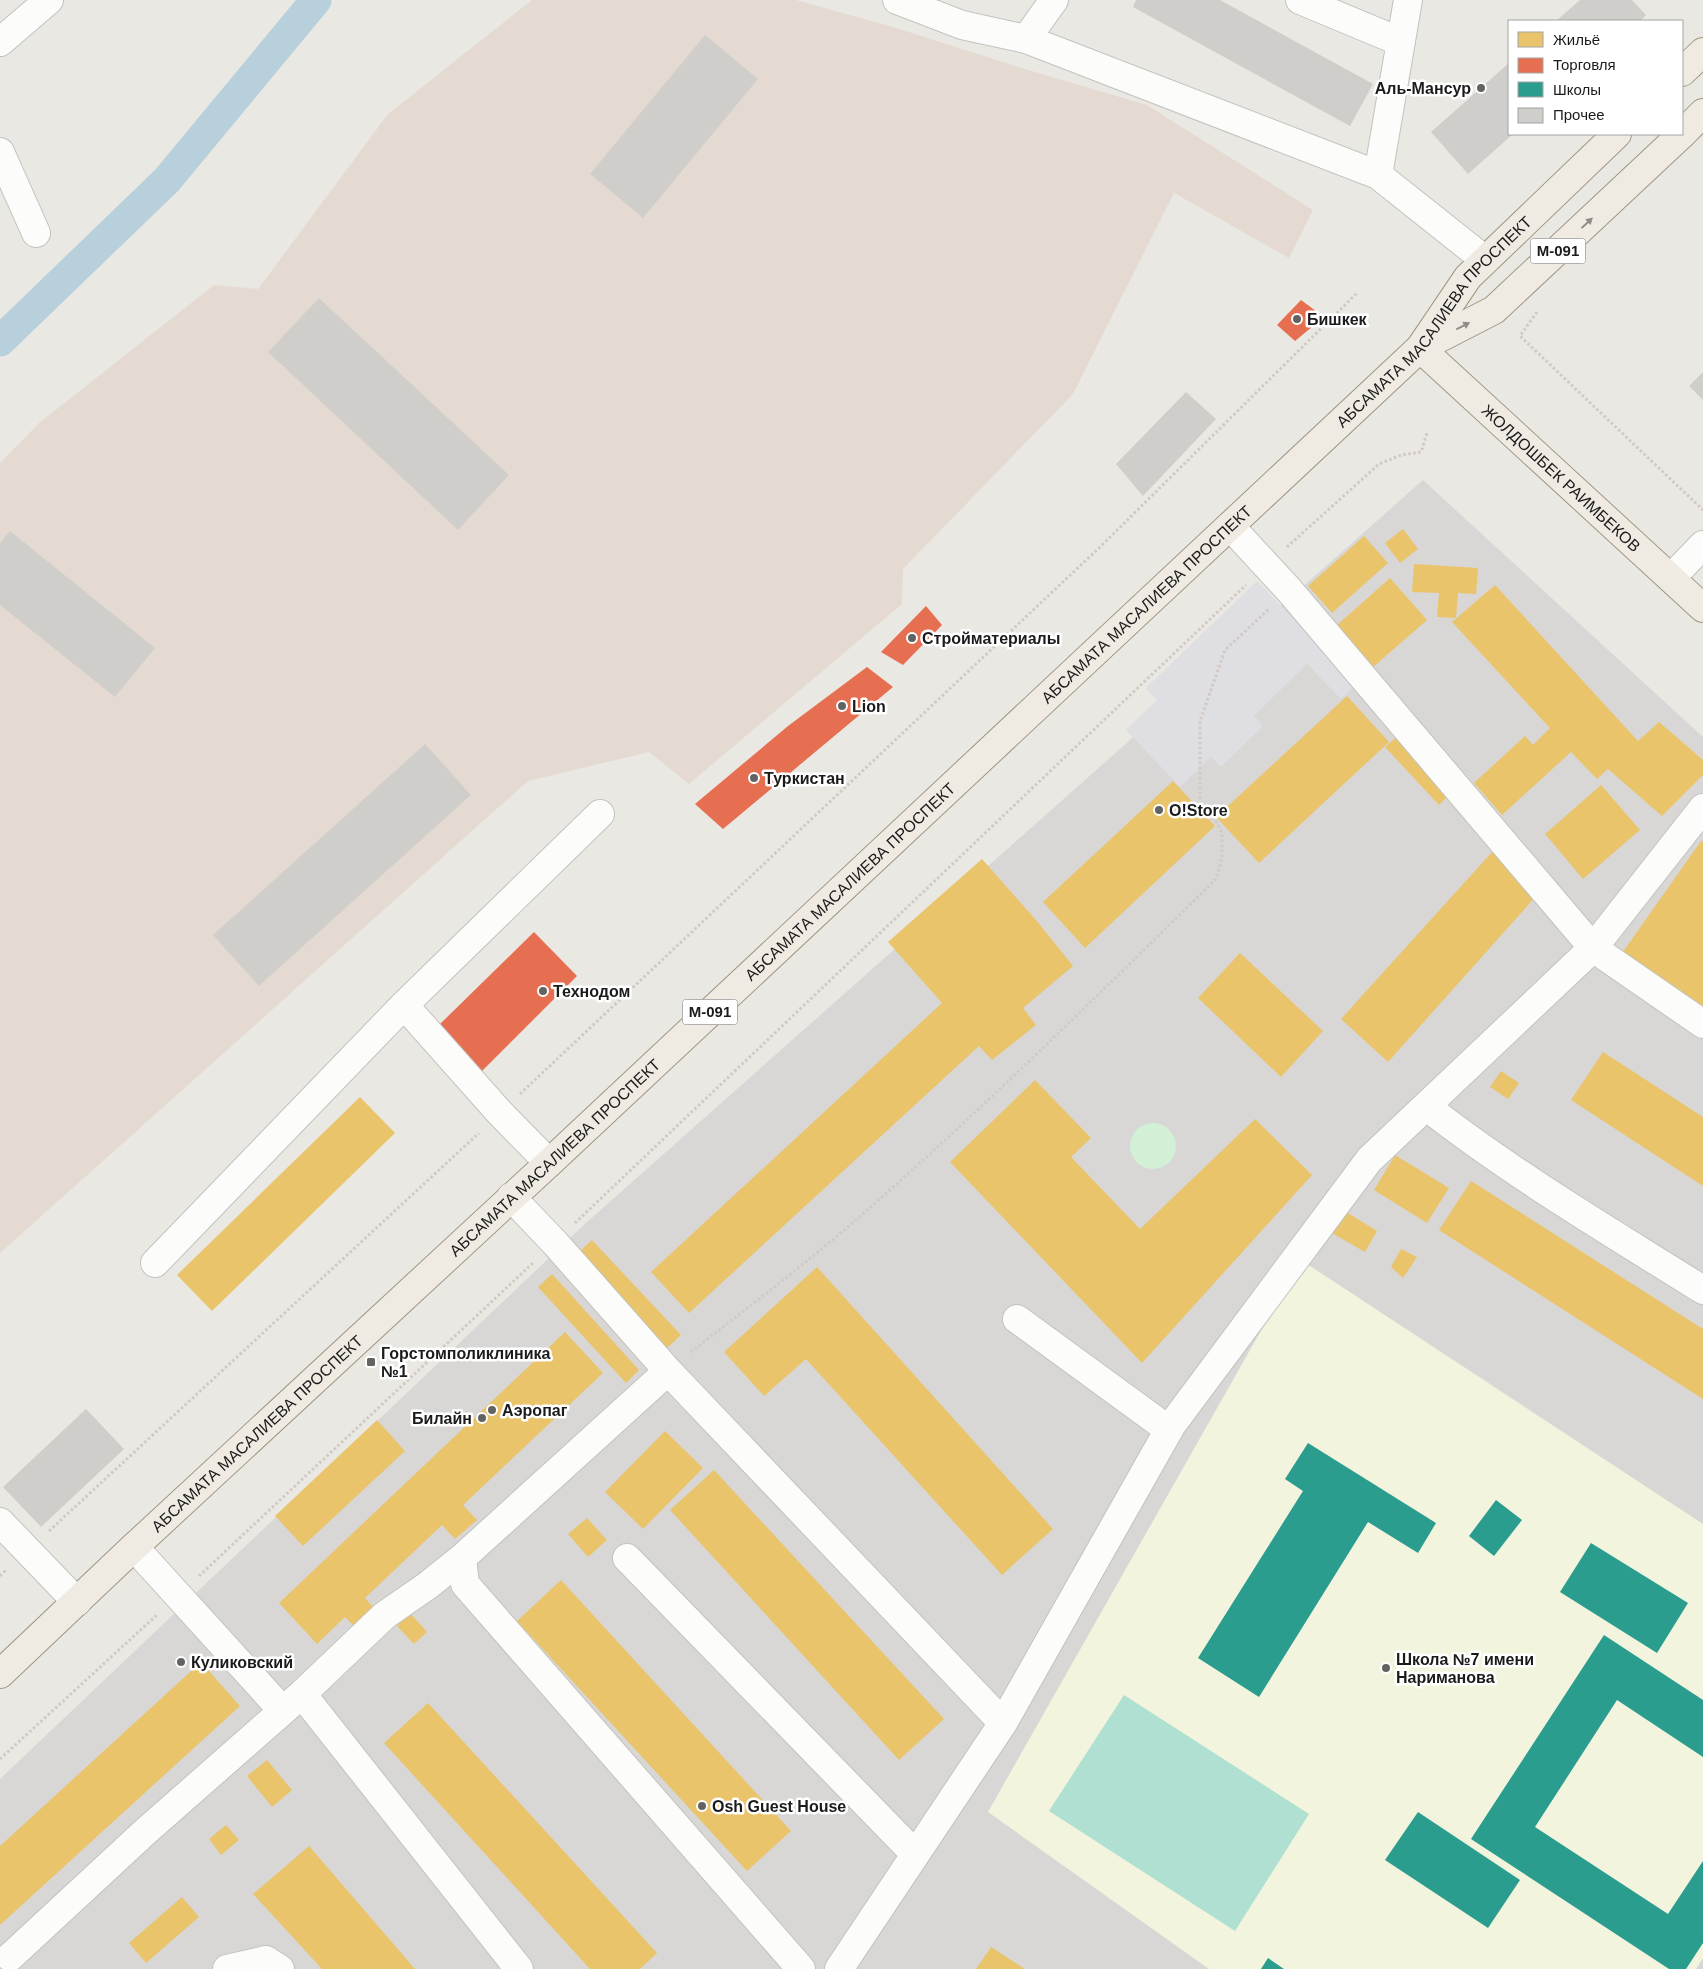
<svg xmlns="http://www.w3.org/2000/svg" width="1703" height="1969" font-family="Arial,sans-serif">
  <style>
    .residential { fill: #d8d7d5 }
    .education { fill: #f2f4dd }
    .military { fill: #e4dad2 }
    .park { fill: #d1f0d5 }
    .pitch { fill: #afe0d1 }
    .plaza { fill: #dfdee2 }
    .homes { fill: #e9c46a }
    .shops { fill: #e76f51 }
    .schools { fill: #2a9d8f }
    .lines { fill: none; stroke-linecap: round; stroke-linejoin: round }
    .canal { stroke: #b7d0db; stroke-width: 31 }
    .building { fill: #d0ceca }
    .minor-casing { stroke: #c2c2bf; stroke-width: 30 }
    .major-casing { stroke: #9e9881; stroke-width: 30 }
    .path { stroke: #d4c8c4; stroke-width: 3; stroke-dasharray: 2.5 2.5; stroke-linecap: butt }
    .minor { stroke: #fcfcfb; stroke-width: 28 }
    .major { stroke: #efebe3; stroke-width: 28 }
    .oneway { fill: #908d89 }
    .poi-dot { fill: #636361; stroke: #fff; stroke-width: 2 }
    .labels { text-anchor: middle; stroke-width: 5; stroke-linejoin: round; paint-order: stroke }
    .shield { fill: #fff; stroke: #5f5f5f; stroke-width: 1 }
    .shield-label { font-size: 15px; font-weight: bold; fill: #1b1b1b }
    .poi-label { font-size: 16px; font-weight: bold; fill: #1b1b1b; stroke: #fff; text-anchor: start }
    .street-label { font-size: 16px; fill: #1b1b1b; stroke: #fff }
  </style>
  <rect width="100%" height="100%" fill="#e9e8e3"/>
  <path class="residential" d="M1423,480L1703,737V1969H0V1779L586,1223Z"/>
  <path class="education" d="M1301,1260L1703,1524V1958L1696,1969H1209L988,1812Z"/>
  <path class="military" d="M532,0H796L893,27L1025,69L1147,105L1313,210L1289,258L1174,193L1073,394L903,569L902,604L689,784L649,752L528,781L0,1253V463L39,423L214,285L258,289L388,114Z"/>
  <path class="park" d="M1130 1146a23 23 0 1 1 46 0a23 23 0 1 1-46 0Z"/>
  <path class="pitch" d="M1124,1695L1309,1814L1235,1931L1049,1811Z"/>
  <path class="plaza" d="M1257,581L1356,684L1341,699L1307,664L1254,716L1263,726L1221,767L1211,757L1180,787L1126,730L1157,700L1146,688Z"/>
  <path class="homes" d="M1403,529L1418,549L1400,563L1385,543Z
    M1364,536L1388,563L1332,613L1308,586Z
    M1414,564L1478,568L1476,594L1458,593L1456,618L1437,617L1439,593L1412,592Z
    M1390,578L1427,620L1372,668L1336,626Z
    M1495,585L1638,741L1659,722L1703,760V775L1662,816L1608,769L1597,779L1571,752L1502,815L1474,783L1525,736L1533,745L1550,728L1452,622Z
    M1347,696L1389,742L1259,863L1216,817Z
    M1402,732L1455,789L1439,805L1385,747Z
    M1173,781L1215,826L1085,948L1043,902Z
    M1601,785L1640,830L1583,879L1545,834Z
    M1701,841L1703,842V1007L1690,998L1687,1003L1620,956Z
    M1492,852L1538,894L1388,1062L1341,1019Z
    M982,859L1036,920L1073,966L1023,1008L1036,1025L992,1060L979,1046L689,1313L651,1272L942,1003L888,942Z
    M1240,953L1323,1031L1281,1077L1198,998Z
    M1603,1052L1703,1117V1186L1571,1100Z
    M1501,1071L1519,1083L1508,1099L1490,1087Z
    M1035,1080L1091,1138L1071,1157L1140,1229L1255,1119L1312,1175L1142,1363L950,1162Z
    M360,1097L395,1133L212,1311L177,1275Z
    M1395,1155L1449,1188L1427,1223L1374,1190Z
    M1471,1181L1703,1329V1399L1439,1230Z
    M1343,1210L1377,1231L1365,1252L1330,1232Z
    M592,1240L681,1335L666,1349L577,1254Z
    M1401,1249L1417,1257L1403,1278L1391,1267Z
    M817,1267L1053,1529L1002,1575L806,1359L764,1396L724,1352Z
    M552,1274L639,1370L626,1383L538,1287Z
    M565,1332L603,1373L463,1505L477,1520L455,1539L442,1525L365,1598L376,1610L356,1628L345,1617L317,1644L279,1603Z
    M377,1420L405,1451L303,1546L275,1516Z
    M665,1431L703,1468L643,1529L605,1492Z
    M714,1470L944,1719L899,1760L670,1510Z
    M587,1518L607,1540L588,1557L568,1534Z
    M561,1580L791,1831L747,1871L517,1621Z
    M410,1613L427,1632L414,1644L397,1626Z
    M201,1662L240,1706L0,1925V1846Z
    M428,1703L657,1953L640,1969H590L384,1743Z
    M267,1760L292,1790L272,1807L247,1776Z
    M226,1825L239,1840L221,1855L209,1839Z
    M309,1846L415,1969H322L253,1894Z
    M182,1897L199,1917L146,1963L129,1943Z
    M991,1947L1025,1969H976Z"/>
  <path class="shops" d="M1301,300L1324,317L1295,341L1277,325Z
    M926,606L942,625L903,665L881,652Z
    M867,667L893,687L723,829L695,804L788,726Z
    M534,932L577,976L482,1071L438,1026Z"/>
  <path class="schools" d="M1308,1443L1436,1523L1418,1553L1368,1522L1259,1697L1198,1658L1303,1491L1285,1479Z
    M1496,1500L1522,1520L1494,1556L1469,1536Z
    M1591,1543L1688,1603L1657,1653L1560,1592Z
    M1604,1635L1703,1700V1757L1617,1700L1535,1827L1668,1914L1703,1861V1943L1686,1969H1669L1471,1839Z
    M1418,1812L1520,1880L1488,1928L1385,1860Z
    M1268,1958L1284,1969H1261Z"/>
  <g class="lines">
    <path class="canal" d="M0,341L167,180L316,0"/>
  </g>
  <path class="building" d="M1136,0H1220L1373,84L1350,126L1133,7Z
    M1580,0H1632L1646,15L1640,21H1556Z
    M705,35L758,79L643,218L590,174Z
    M1509,63V134H1513L1468,174L1431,132Z
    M319,298L509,475L458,530L268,352Z
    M1703,372V400L1689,386Z
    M1186,392L1216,419L1143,496L1116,464Z
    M10,531L155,648L115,697L0,605V543Z
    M425,744L471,795L259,986L213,935Z
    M86,1409L124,1449L41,1527L3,1487Z"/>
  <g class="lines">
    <defs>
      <path id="minor" d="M897,0L962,25L1026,39L1378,175L1485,260
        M1300,0L1401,42
        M1026,39L1054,0
        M0,42L49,0
        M0,152L36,233
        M1378,175L1408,0
        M1230,526L1289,590L1593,948L1703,1024
        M1671,578L1703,545
        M404,1005L500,1113L549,1163
        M1427,1107C1514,1175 1609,1231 1703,1290
        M511,1197L555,1243L668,1371L1003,1723
        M155,1263L404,1005L600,814
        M1017,1319L1169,1430
        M668,1371L462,1558L465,1584L801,1969
        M0,1522L77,1602
        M134,1547L283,1711
        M627,1558L915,1854
        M302,1694L519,1969
        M10,1957L146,1831L302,1694L385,1615L427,1586L462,1558
        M227,1969L266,1960L280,1969
        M839,1969L1003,1723L1171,1426L1369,1160L1593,948L1703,808"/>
      <g id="major">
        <path d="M1682,72L1703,52"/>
        <path d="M1682,134L1703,113"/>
        <path d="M1424,346L1494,310L1682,134"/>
        <path id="s1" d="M1420,348L1703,608"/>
        <path id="s2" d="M0,1674L134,1547L549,1163L1420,348L1468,277L1617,134"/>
      </g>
    </defs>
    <use href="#minor" class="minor-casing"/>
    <use href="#major" class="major-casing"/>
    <path class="path" d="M1537,312L1520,336L1703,510
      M1287,547L1379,464L1401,455L1421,452L1427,433
      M520,1094L1100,547L1357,293
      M575,1223L1246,585
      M691,1352C752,1304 815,1257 873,1205C991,1101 1103,990 1215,880L1220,867L1222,855V834L1218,824L1200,802V721L1225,650L1269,609
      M49,1531L479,1133
      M0,1576L7,1569
      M199,1576L534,1262
      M0,1759L158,1614"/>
    <use href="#minor" class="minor"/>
    <use href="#major" class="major"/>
  </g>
  <defs><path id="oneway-solid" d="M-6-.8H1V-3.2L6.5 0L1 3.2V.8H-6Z" transform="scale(1.25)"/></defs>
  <g class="oneway">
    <use href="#oneway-solid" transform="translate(1587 223) rotate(-43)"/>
    <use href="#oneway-solid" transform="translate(1463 326) rotate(-27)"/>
  </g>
  <g class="poi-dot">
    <circle cx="1481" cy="88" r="5"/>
    <circle cx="1297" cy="319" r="5"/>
    <circle cx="912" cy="638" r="5"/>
    <circle cx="842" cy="706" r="5"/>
    <circle cx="754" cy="778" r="5"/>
    <circle cx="1159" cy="810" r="5"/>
    <circle cx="543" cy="991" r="5"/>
    <rect x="366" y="1357" width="10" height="10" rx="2.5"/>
    <circle cx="492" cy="1410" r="5"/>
    <circle cx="482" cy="1418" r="5"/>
    <circle cx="181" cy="1662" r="5"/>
    <circle cx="1386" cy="1668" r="5"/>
    <circle cx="702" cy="1806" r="5"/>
  </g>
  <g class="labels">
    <g class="shield">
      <rect x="1530.5" y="238.5" width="55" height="25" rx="4"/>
      <rect x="682.5" y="999.5" width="55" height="25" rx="4"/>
    </g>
    <g class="shield-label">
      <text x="1558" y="256">М-091</text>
      <text x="710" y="1017">М-091</text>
    </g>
    <g class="poi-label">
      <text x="1471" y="94" text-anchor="end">Аль-Мансур</text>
      <text x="1307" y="325">Бишкек</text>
      <text x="922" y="644">Стройматериалы</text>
      <text x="852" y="712">Lion</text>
      <text x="764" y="784">Туркистан</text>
      <text x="1169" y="816">O!Store</text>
      <text x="553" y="997">Технодом</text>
      <text x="381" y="1359">Горстомполиклиника<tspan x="381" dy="18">№1</tspan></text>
      <text x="502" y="1416">Аэропаг</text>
      <text x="472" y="1424" text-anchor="end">Билайн</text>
      <text x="1396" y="1665">Школа №7 имени<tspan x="1396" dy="18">Нариманова</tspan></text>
      <text x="191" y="1668">Куликовский</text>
      <text x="712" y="1812">Osh Guest House</text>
    </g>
    <g class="street-label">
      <text dy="6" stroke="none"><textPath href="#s2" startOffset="1972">АБСАМАТА МАСАЛИЕВА ПРОСПЕКТ</textPath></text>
      <text dy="6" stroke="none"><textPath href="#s1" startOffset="192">ЖОЛДОШБЕК РАИМБЕКОВ</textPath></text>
      <text dy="6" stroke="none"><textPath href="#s2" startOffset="1568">АБСАМАТА МАСАЛИЕВА ПРОСПЕКТ</textPath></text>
      <text dy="6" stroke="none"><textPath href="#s2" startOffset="1162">АБСАМАТА МАСАЛИЕВА ПРОСПЕКТ</textPath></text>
      <text dy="6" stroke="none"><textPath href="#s2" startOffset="758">АБСАМАТА МАСАЛИЕВА ПРОСПЕКТ</textPath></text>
      <text dy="6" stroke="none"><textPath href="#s2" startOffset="352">АБСАМАТА МАСАЛИЕВА ПРОСПЕКТ</textPath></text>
    </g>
  </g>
  <rect x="1508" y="20" width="175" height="115" fill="#ffffff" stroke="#a4a4a4"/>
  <rect x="1518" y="32" width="25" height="15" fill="#e9c46a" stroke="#a4a4a4"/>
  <text x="1553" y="45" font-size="15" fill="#1b1b1b">Жильё</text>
  <rect x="1518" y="58" width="25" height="15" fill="#e76f51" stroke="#a4a4a4"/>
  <text x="1553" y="70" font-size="15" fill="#1b1b1b">Торговля</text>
  <rect x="1518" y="82" width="25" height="15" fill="#2a9d8f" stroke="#a4a4a4"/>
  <text x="1553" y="95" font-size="15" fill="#1b1b1b">Школы</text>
  <rect x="1518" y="108" width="25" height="15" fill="#d0ceca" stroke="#a4a4a4"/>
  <text x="1553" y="120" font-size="15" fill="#1b1b1b">Прочее</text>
</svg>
